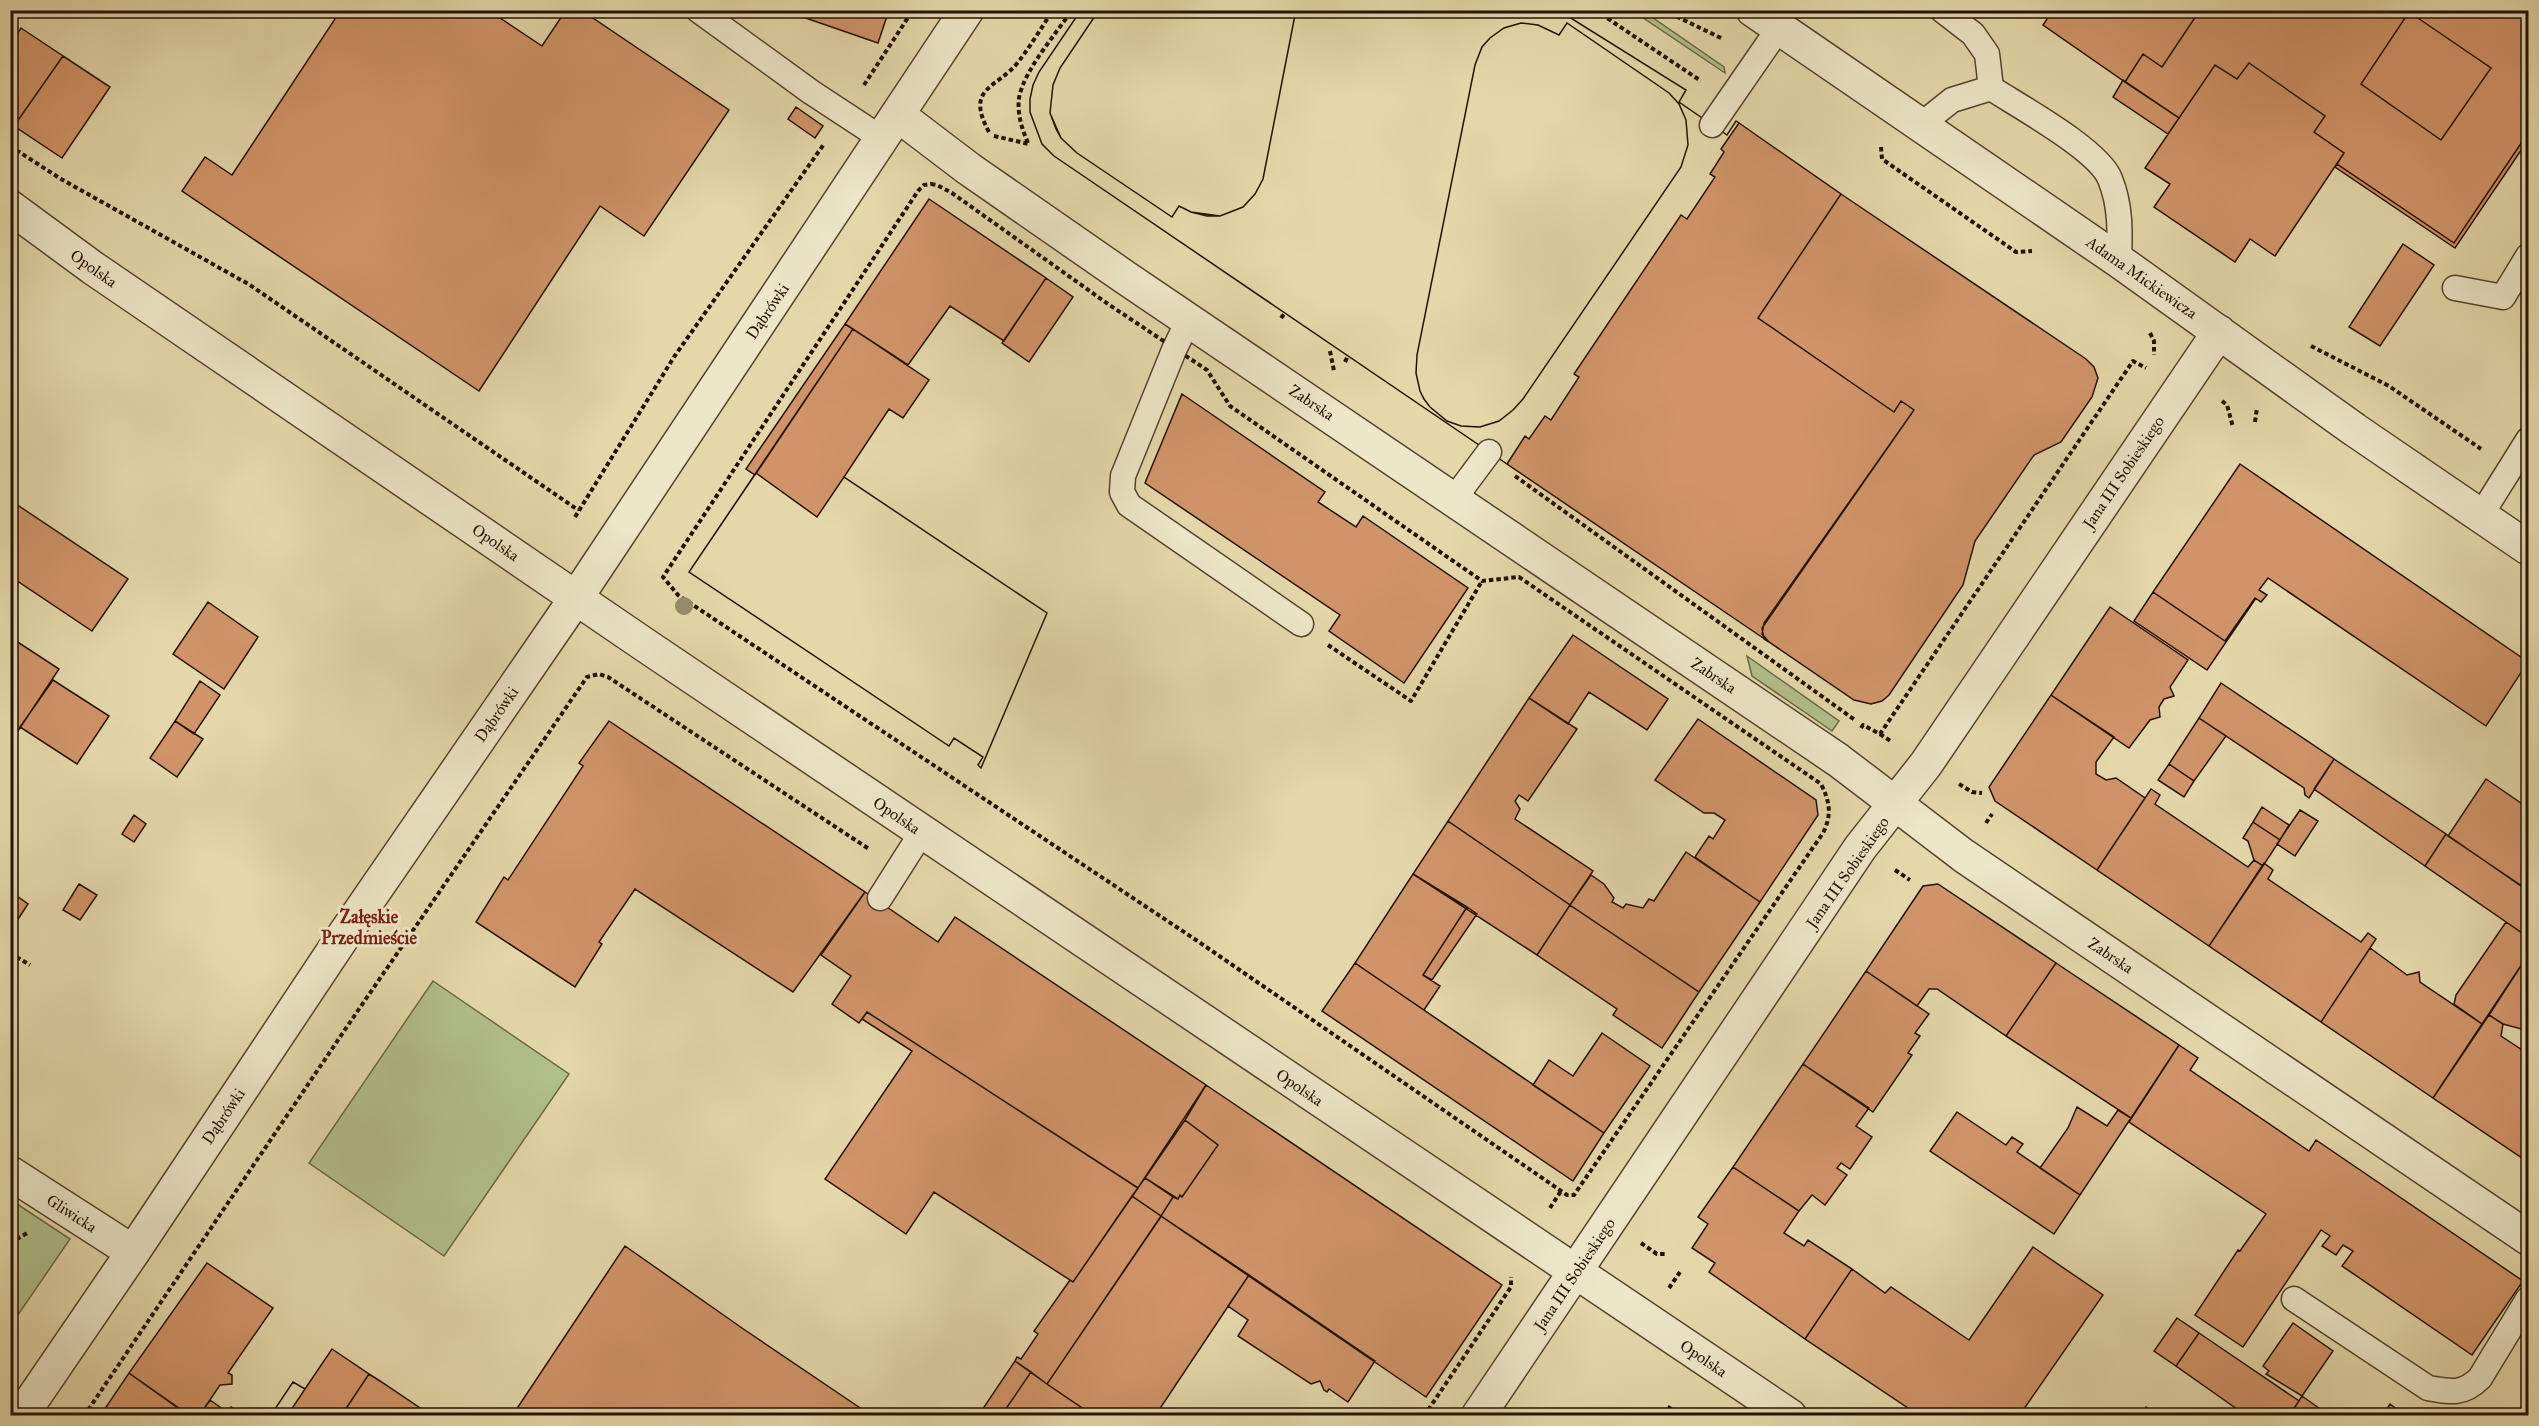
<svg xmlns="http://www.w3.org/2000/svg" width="2539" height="1426" font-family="'IM FELL Great Primer',serif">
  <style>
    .green { fill: #b1bf8b; stroke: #6b6848; stroke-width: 1.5 }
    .building { fill: #d1946a; stroke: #251104; stroke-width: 1.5; fill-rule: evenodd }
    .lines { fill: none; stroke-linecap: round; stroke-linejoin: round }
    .service-casing { stroke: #55432e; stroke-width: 27 }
    .minor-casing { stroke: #55432e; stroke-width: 36 }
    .path { stroke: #251104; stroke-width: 4; stroke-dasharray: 4.5 3; stroke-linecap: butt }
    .service { stroke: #ede6c8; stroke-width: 24 }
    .minor { stroke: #ede6c8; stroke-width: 33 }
    .tree { fill: #968c69 }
    .labels { text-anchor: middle; stroke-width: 6; stroke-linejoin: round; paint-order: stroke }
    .street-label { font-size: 16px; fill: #251104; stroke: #ede6c8 }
    .neighbourhood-label { font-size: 18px; font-weight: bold; fill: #7a1f14; stroke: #ede6c8 }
  </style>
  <rect width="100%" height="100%" fill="#e4d8aa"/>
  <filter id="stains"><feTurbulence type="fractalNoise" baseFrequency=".00333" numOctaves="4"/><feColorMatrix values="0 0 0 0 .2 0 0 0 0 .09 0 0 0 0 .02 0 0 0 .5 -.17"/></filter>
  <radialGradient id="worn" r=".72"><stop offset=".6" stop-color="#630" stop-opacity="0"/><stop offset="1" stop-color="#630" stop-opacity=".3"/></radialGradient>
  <path class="green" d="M1633,11H1643L1724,67L1725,73Z
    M1747,656L1839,721L1832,731L1752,676Z
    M433,981L569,1074L444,1256L309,1163Z
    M11,1200L70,1239L11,1325Z"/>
  <path class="building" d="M329,10H488L542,46L566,10H581L729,110L644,236L600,206L479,391L182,191L205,157L232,175L337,16Z
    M792,10H889L878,43L791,13Z
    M1081,10H1099L1060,68L1053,85L1050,113L1056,129L1061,138L1077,153L1172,217L1179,206L1191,212L1220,216L1243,207L1255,194L1263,179L1296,10H1558L1686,90L1679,102L1727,135L1736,121L1739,123L1721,149L1724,152L1710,174L1715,177L1687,219L1681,215L1574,374L1579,377L1551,420L1545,416L1529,439L1525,436L1507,464L1054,156L1042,144L1030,112V99L1033,85L1039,72ZM1521,23L1538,25L1559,35L1567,23L1669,93L1679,104L1686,120L1688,145L1681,167L1523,399L1513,410L1499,421L1480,427L1461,426L1447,421L1430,407L1424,399L1420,391L1416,373L1417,355L1475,65L1482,47L1490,38L1504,28Z
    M1081,10H1558L1686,90L1679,102L1727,135L1736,121L1739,123L1721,149L1724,152L1710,174L1715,177L1687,219L1681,215L1574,374L1579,377L1551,420L1545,416L1529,439L1525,436L1507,464L1054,156L1042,144L1030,112V99L1033,85L1039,72Z
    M1099,10H1296L1263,179L1255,194L1243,207L1220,216H1207L1191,212L1179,206L1172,217L1077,153L1061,138L1050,113L1053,85L1060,68Z
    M2053,10H2200L2162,67L2143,54L2125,82L2043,25Z
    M2200,10H2528V133L2454,243L2337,164L2344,153L2314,132L2325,116L2249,63L2237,79L2215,65L2179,118L2125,82L2143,54L2162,67ZM2409,12L2491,68L2441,140L2361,84Z
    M2409,12L2491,68L2441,140L2361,84Z
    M1521,23L1538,25L1559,35L1567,23L1669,93L1679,104L1686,120L1688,145L1681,167L1523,399L1513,410L1499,421L1480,427L1461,426L1447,421L1430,407L1424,399L1420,391L1416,373L1417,355L1475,65L1482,47L1490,38L1504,28Z
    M21,28L63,56L14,126L10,123V44Z
    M63,56L110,87L62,158L14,126Z
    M2249,63L2325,116L2314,132L2344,153L2275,256L2250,239L2235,262L2154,207L2170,184L2145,168L2215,65L2237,79Z
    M2123,80L2179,118L2168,134L2113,97Z
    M796,107L823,126L815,138L788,119Z
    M1739,123L1841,194L1758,318L1894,412L1901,401L1914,410L1764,623L1762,634L1769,642L1507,464L1525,436L1529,439L1545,416L1551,420L1579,377L1574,374L1681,215L1687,219L1715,177L1710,174L1724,152L1721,149Z
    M2528,133V140L2455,248L2335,167L2337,164L2454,243Z
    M1841,194L2086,359L2094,367L2098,378L2092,397L2061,442L2034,455L1975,541L1963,585L1889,695L1882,701L1871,704L1854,700L1769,642L1764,639L1762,628L1914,410L1901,401L1894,412L1758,318Z
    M929,199L1046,278L1004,341L950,306L908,365L845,324Z
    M2403,244L2434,265L2380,346L2349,327Z
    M1046,278L1073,297L1029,362L1002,343Z
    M845,324L853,329L755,475L746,469Z
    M853,329L929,380L903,418L889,409L844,477L1047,613L981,768L978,765L983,757L954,738L949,746L689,572Z
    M1182,394L1325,492L1318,502L1356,527L1363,516L1468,588L1404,683L1329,631L1340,615L1145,483Z
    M2240,464L2528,662L2486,726L2268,578L2259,590L2267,595L2261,602L2255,598L2225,641L2153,592Z
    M756,473L817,517L844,477L1047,613L981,768L978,765L983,757L954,738L949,746L689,572Z
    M10,500L128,579L92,631L10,576Z
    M2153,592L2225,641L2256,598L2207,670L2134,621Z
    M208,602L258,637L224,689L173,654Z
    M2110,607L2188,660L2170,687L2174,696L2164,699L2159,707L2160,717L2150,720L2129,748L2051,695Z
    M1573,635L1668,699L1647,730L1589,692L1568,724L1529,698Z
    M10,637L59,669L10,743Z
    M53,680L109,716L77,764L20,727Z
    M200,681L220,695L194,734L175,721Z
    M2221,683L2334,759L2309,798L2305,795L2304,788L2199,718Z
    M2051,695L2114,737L2096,762V774L2106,780L2116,778L2145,798L2097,870L1995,801L1989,787Z
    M1529,698L1577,729L1528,801L1519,795L1515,801L1520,809L1515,819L1593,871L1570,905L1448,821Z
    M2199,718L2226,736L2194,781L2169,764Z
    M1698,719L1816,800L1818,815L1760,902L1695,857L1709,836L1713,839L1725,820L1714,813H1704L1655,780Z
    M175,721L203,739L177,777L150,758Z
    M609,721L865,892L793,992L635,889L599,942L602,944L575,987L476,922L504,877L508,880L583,766L579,763Z
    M2334,759L2446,834L2425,866L2314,789Z
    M2169,764L2194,781L2184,797L2158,780Z
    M2486,779L2528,808V882L2525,888L2448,836Z
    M2151,789L2160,795L2155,804L2248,867L2254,860L2263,866L2209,946L2097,870Z
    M2262,807L2289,825L2280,840L2253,822Z
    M2300,810L2318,821L2295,856L2277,844Z
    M134,815L146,824L134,842L122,834Z
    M1448,821L1570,905L1537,955L1413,874Z
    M2253,822L2280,840L2263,866L2254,860L2248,841L2243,838Z
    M2446,834L2528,891V937L2425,866Z
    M1686,852L1760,902L1699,992L1570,905L1591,875L1604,884L1614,898L1612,902L1623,908L1626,904L1643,908L1649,899L1654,901Z
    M2264,863L2273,870L2268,879L2361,942L2368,933L2376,939L2321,1022L2209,946Z
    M1413,874L1467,907L1423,975L1440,986L1424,1010L1355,963Z
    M79,884L97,895L80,920L63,910Z
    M1938,884L2056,963L2006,1036L1937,989H1929L1917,1006L1866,971L1923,886Z
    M10,891L28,904L11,930L10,929Z
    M865,892L938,942L955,917L1206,1085L1138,1188L867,1012L859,1023L832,1004L851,976L821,955Z
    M1570,905L1699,992L1662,1048L1613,1015L1617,1009L1537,955Z
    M1467,907L1477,914L1432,980L1423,975Z
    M2506,922L2528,937V955L2482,1024L2454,1004L2456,995Z
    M2370,948L2407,975L2419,972L2420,982L2482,1024L2433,1098L2321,1022Z
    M2528,955V1025L2525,1030L2503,1024L2489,1015Z
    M1355,963L1604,1133L1573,1181L1322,1011Z
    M2056,963L2179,1045L2131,1118L2006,1036Z
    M1866,971L1929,1014L1915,1033L1920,1036L1908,1053L1912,1055L1873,1112L1803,1064Z
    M867,1012L1138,1188L1073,1282L934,1192L906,1234L825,1179L912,1051L862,1019Z
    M2489,1015L2503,1024L2501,1036L2528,1054V1162L2433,1098Z
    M1602,1033L1650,1066L1604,1133L1533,1085L1549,1060L1573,1076Z
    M2179,1045L2198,1058L2190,1070L2309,1151L2316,1140L2523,1281L2472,1355L2342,1266L2353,1251L2343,1245L2336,1255L2322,1246L2330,1236L2321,1230L2243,1347L2195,1315L2238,1250L2240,1251L2266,1214L2129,1122Z
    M1803,1064L1869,1108L1856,1126L1872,1137L1850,1169L1841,1163L1837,1168L1847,1175L1825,1205L1812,1195L1799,1211L1733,1167Z
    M1206,1085L1502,1285L1426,1397L1161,1216L1173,1197L1178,1199L1180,1195L1182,1197L1218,1145L1185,1120Z
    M2077,1107L2107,1126L2118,1110L2131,1118L2080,1195L2040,1168L2068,1128Z
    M1957,1112L2006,1145L2012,1137L2023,1144L2017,1152L2080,1195L2054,1234L1930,1151Z
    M1185,1120L1218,1145L1182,1197L1180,1195L1178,1199L1145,1178Z
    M1733,1167L1799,1211L1784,1233L1804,1246L1808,1240L1852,1269L1805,1339L1709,1272L1715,1263L1692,1248L1708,1224L1698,1217Z
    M1145,1178L1173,1197L1161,1216L1132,1196Z
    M1132,1196L1161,1216L1160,1218L1047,1384L1015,1361L1017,1357L1021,1359L1038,1334L1034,1331L1070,1280L1073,1282Z
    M1161,1216L1249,1275L1155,1416H1094L1047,1384Z
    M625,1246L742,1328L872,1416H512Z
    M2033,1247L2103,1295L2019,1416H1920L1805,1339L1852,1269L1885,1293L1891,1287L1969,1340Z
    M207,1263L273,1308L228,1373L232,1375V1384L220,1385L199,1416H189L129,1373Z
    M1249,1275L1375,1361L1348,1402L1329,1389L1327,1392L1324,1390L1320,1381L1311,1384L1238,1336L1248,1320L1228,1306Z
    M2177,1318L2199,1333L2176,1366L2154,1351Z
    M2293,1323L2333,1351L2302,1396L2266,1374L2269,1371L2263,1366Z
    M2199,1333L2299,1401L2289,1416H2247L2176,1366Z
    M332,1349L369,1374L341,1416H277L273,1412L293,1382L305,1389Z
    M1015,1361L1031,1372L1001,1416H978Z
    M1031,1372L1047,1384L1094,1416H1001Z
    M129,1373L186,1413L185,1416H100Z
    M369,1374L380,1381L432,1416H360L347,1407Z
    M293,1382L305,1389L287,1416H277L273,1412Z
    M2302,1396L2330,1416H2289Z
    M210,1400L227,1412L231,1407L243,1416H199Z
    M2390,1404L2407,1416H2382Z
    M1669,1406L1683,1416H1663Z
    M2146,1407L2158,1416H2140Z"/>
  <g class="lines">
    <defs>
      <path id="service" d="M698,10L811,92L881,138
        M1942,10L1973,34L1987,54L1991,88
        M1922,124L1952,100L1991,88C2020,107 2099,150 2110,179C2121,206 2120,232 2119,261
        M1712,125L1779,28
        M2455,288L2503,297L2528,256
        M1189,319L1174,350L1123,476L1122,492L1129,505L1301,624
        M1454,499L1489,452
        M2481,515L2528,440
        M880,898L922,832
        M2294,1299L2428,1388C2450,1392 2463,1395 2480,1378L2528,1299"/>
      <path id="minor" d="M1753,10L2119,261L2355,430L2528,548
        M898,115L969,169L1126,278L1838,760L1964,856L2528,1238
        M10,207L93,268L645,645L1790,1416
        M10,1173L133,1252
        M21,1416L133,1252L344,935L576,598L967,10
        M1478,1416L1860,848L1926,764L2219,332"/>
    </defs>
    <use href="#service" class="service-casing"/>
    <use href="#minor" class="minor-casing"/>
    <path class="path" d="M1595,10L1701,81
      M1663,10L1723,39
      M864,85L913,10
      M989,132C964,86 998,89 1019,61C1031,45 1042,27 1053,10
      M994,136L1029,144
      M1028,143C1022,129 1017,114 1019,98C1024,70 1056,34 1072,10
      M10,146L61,179L250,285L578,510
      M1881,147L1882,159L2016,252L2032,251
      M931,184L937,185L952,193L1108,304L1207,370L1230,406L1482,581L1519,577L1821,784C1830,802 1832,815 1823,833L1574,1195H1567L1196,940L678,595L663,577L918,191L924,185Z
      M1281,318L1285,313
      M2150,333L2154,341V355
      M2311,346L2389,386L2481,449
      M1330,351L1334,371
      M1345,362L1348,356
      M2222,401L2227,405L2233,427
      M2255,422L2257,408
      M1515,476L1855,720
      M575,517L674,357L824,144
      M1328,645L1411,701L1482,581
      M1861,728L1863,725L1880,734L2133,361L2146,368
      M1880,734L1892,742
      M1959,784L1972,792L1982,793
      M1986,823L1992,814
      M1895,870L1910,880
      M10,953L30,965
      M1550,1208L1561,1191
      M10,1243L29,1232
      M1641,1243L1657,1254H1667
      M1669,1288L1680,1272
      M84,1416L359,1009L587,677L599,674L608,677L869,849
      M1424,1416L1511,1287V1277"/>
    <use href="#service" class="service"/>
    <use href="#minor" class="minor"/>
  </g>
  <circle class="tree" cx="684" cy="606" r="9"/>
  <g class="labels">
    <g class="street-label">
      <text transform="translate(94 268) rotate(35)" y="6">Opolska</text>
      <text transform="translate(2142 277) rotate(35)" y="6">Adama Mickiewicza</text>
      <text transform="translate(767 311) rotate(-56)" y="6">Dąbrówki</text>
      <text transform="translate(1312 402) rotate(34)" y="6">Zabrska</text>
      <text transform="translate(2123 472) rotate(-56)" y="6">Jana III Sobieskiego</text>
      <text transform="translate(496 542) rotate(34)" y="6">Opolska</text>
      <text transform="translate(1714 675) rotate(34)" y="6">Zabrska</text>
      <text transform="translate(496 714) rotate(-55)" y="6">Dąbrówki</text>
      <text transform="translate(897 815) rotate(34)" y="6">Opolska</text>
      <text transform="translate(1847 872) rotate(-55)" y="6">Jana III Sobieskiego</text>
      <text transform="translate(2111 955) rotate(34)" y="6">Zabrska</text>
      <text transform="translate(1300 1087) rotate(34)" y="6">Opolska</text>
      <text transform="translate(223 1116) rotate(-56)" y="6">Dąbrówki</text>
      <text transform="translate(72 1213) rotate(33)" y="6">Gliwicka</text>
      <text transform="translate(1574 1274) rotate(-56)" y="6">Jana III Sobieskiego</text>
      <text transform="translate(1704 1358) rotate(34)" y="6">Opolska</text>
    </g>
    <g class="neighbourhood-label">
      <text x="369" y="923">Załęskie<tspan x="369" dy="21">Przedmieście</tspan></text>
    </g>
  </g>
  <rect width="2539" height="1426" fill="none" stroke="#e4d8aa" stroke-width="36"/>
  <rect x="12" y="12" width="2515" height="1402" fill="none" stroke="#251104" stroke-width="3"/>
  <rect x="18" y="18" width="2503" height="1390" fill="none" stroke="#251104" stroke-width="1.5"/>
  <rect width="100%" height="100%" filter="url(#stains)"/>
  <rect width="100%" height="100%" fill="url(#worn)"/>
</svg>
